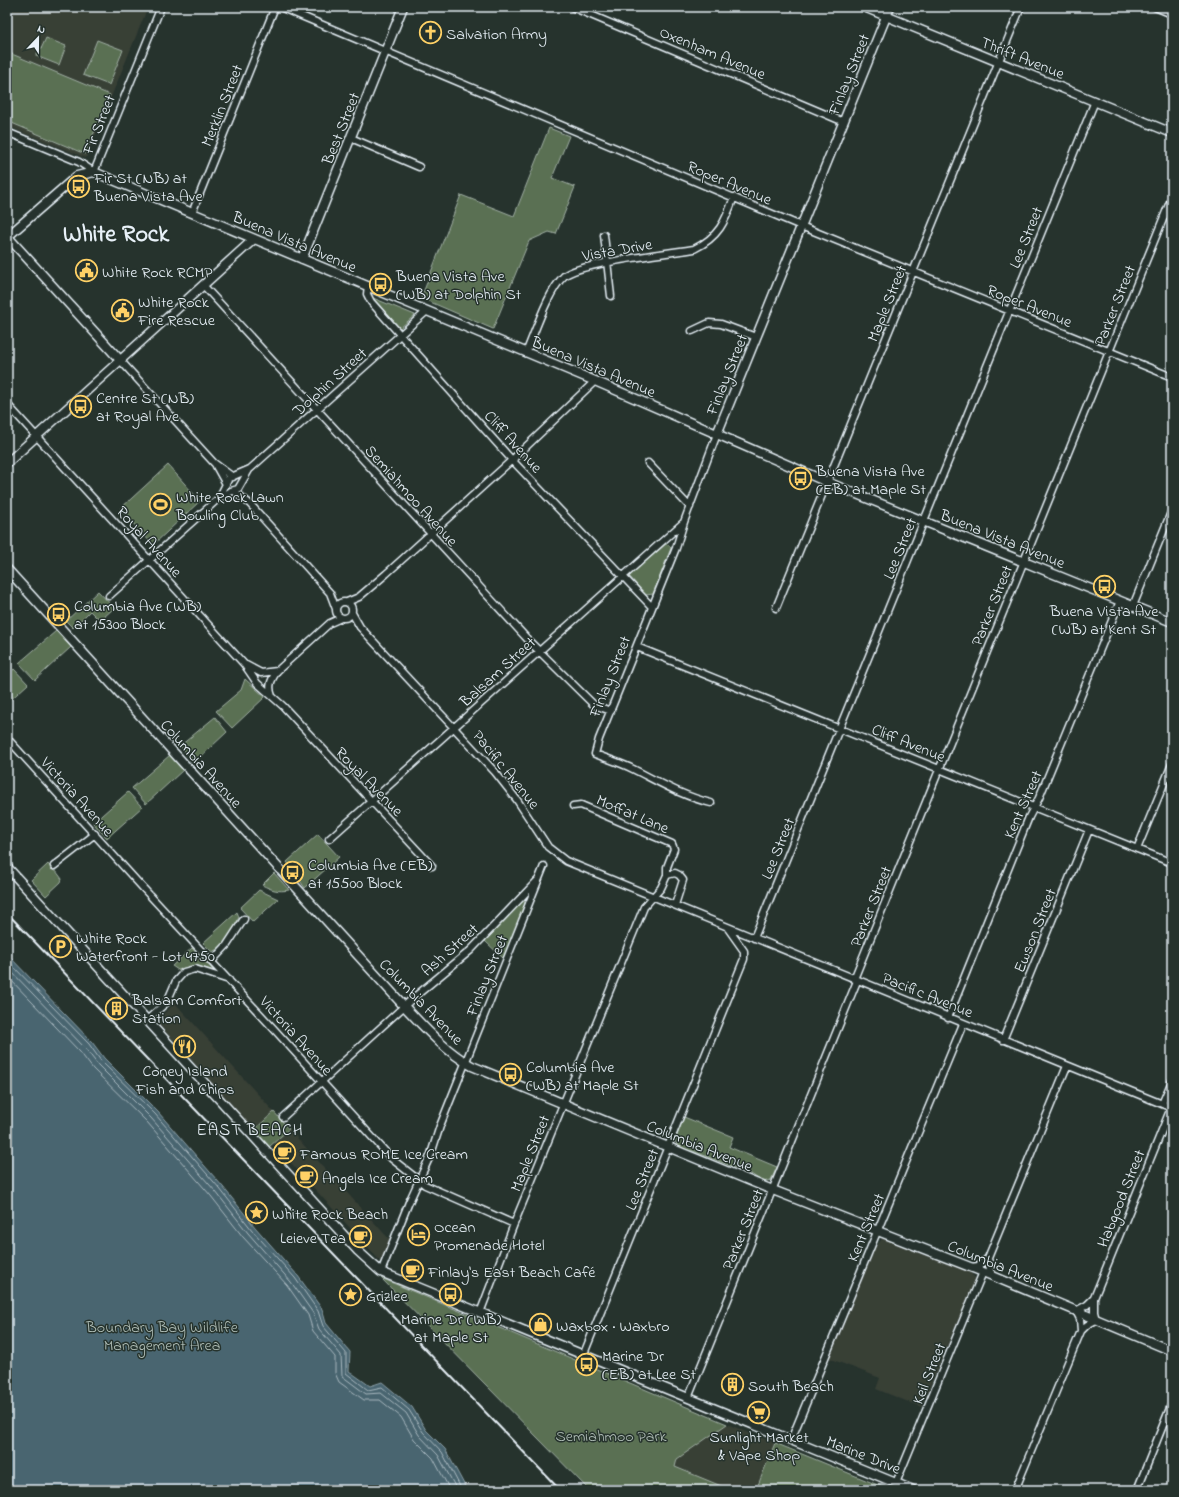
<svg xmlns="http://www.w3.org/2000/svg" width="1179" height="1497" font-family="'Indie Flower',sans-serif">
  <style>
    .built { fill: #383f36 }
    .green { fill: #5a6f52; stroke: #a1b0a5 }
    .water { fill: #4a656f; stroke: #899da6 }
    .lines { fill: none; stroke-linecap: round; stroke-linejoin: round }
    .shore { stroke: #a9b9c1; stroke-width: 1 }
    .street-casing { stroke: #e8f1f8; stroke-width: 9 }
    .secondary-casing { stroke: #e8f1f8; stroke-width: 11 }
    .street { stroke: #26332d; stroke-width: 6 }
    .secondary { stroke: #26332d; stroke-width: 8 }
    .rail { stroke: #e8f1f8; stroke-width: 2 }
    .labels { text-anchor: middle; stroke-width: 3; stroke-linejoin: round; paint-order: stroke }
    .poi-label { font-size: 16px; fill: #e8f1f8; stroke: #26332d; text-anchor: start }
    .street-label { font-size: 16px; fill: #e8f1f8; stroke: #26332d }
    .park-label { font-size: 16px; fill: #afbdb6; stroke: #26332d }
    .neighbourhood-label { font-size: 17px; letter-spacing: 1px; fill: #e8f1f8; stroke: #26332d }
    .town-label { font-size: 24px; font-weight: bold; fill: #e8f1f8; stroke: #26332d }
  </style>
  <rect width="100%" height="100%" fill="#26332d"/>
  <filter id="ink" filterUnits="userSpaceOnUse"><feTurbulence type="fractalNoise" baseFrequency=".025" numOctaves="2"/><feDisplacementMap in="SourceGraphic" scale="8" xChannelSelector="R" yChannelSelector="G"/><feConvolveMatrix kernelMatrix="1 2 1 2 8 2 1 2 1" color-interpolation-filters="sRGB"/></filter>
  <g filter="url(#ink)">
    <path class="built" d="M7,7H148L86,158L7,126Z
      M175,1003L274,1112L254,1130L156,1021Z
      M289,1129L391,1241L380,1261L273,1143Z
      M885,1238L969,1271L975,1278L974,1284L960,1318L953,1332L921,1407L876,1389L880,1378L828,1358L876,1246L881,1240Z
      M727,1424L775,1443L756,1490H731L675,1467L677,1459Z"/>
    <path class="green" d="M46,38L66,46L59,65L36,56L39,49H41Z
      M97,40L123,50L109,85L83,75Z
      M7,52L110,95L85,154L7,121Z
      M549,128L569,136L552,178L575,187L556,234L549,232L529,241L493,329L421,298L461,195L514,216Z
      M373,298L415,315L400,328Z
      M168,465L200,501L153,545L120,509Z
      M666,544L669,545L671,548L654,591L653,594L646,595L629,576Z
      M98,591L114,608L103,618L96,617L90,611L73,628L66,621Z
      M56,631L71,647L35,680L19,663Z
      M14,669L28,684L7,703V675Z
      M245,679L265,697L232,728L216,711L241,690Z
      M215,717L227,732L195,762L180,746Z
      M170,755L183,770L146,804L132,788Z
      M128,792L142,807L107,838L93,823Z
      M318,834L339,857L305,888L287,862Z
      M48,864L54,871H56L62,879L61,882L46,896L31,880Z
      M274,873L289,890C278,892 272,890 262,885Z
      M259,890L278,899L253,922L240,908Z
      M523,900L525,901V907L504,959L485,941Z
      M237,912L239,917C234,929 225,947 212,952L203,943Z
      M192,948L214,971L195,965L178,970L172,966Z
      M274,1112L289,1129L269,1147L254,1130Z
      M684,1117L733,1137L729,1147L777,1167L771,1180L763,1182L751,1174L693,1151H686L678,1147L675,1140Z
      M381,1278L727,1424L677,1459L675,1467L731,1490H589Z
      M775,1443L890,1490H756Z"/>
    <path class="water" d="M7,954L92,1042L104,1058L158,1112L223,1187L255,1227L298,1276L322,1309L326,1323L350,1352L349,1371L370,1386L382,1382L412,1407L426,1430L445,1449L466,1488V1490H7Z"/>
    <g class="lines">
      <path class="shore" d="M7,960L89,1044L101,1061L155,1114L220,1189L252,1230L295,1278L318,1311L323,1326L346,1353V1373L368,1390L382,1387L409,1410L423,1432L442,1452L462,1490
        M7,967L85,1048L98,1065L151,1118L216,1192L248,1233L291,1282L313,1313L319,1329L341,1355L342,1376L366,1394L381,1393L406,1413L419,1435L438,1455L457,1490
        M7,976L80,1052L93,1069L147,1122L211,1196L243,1237L287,1285L308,1315L313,1331L335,1357V1373L339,1382L364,1400H380L401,1417L414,1439L433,1458L450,1490"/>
      <defs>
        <path id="street" d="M280,7L801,226L1172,377
          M572,7L844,122
          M1155,7L1172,14
          M7,132L79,162L94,172L161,7
          M351,138L419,167
          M192,213L275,7
          M604,235L611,296
          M203,285L531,643L594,705L611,711
          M368,286L367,294L371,302L512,460L652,607
          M692,331L709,323L721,324L756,337
          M526,353C535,332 548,291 564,276C579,263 670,253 694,249C719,237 725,222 734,197
          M120,360L214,463L233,477
          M7,404L244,664L257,683L283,706L432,866
          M648,463L690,507
          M216,466L226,484
          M231,491L238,489L249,470
          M234,491L250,504L330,593L336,609
          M219,498L229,478L250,469L427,311
          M109,596L219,498L232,491
          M336 610a8 8 0 1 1 16 0a8 8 0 1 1-16 0Z
          M347,602L359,597L386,574L512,460L595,381
          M1133,606L1172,510
          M776,608L1021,7
          M352,613L360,627L495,772L517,800L548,847L566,861L1172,1108
          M637,647L1172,863
          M246,665L261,673L277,671L330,623L341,618
          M272,696C268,686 271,680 277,671
          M7,738L143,888L273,1028L392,1159L425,1185L514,1224
          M711,803C682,796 659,782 633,769C621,763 608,759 595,754L599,739L676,548L684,522L717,434
          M573,806L581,805L672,844L674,849L667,867V875
          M329,839L684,522
          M1137,849L1172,764
          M54,866L95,834
          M754,938L1095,101
          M212,961L227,945L244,919
          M854,979L1172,197
          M948,1018L1029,817L1039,798L1120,601
          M147,1020L167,1002L176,981L184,972L195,969L229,980
          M1003,1040L1089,830
          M1162,1104L1172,1081
          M283,1117L412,999L471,950L538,880
          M988,1258L990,1270L994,1277
          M971,1267L978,1266L988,1258L1067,1066
          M381,1272L409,1202L431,1154L440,1126L544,866
          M480,1313L514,1224L644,907L661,888L667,875L675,873L679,875L683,880L675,905
          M1081,1331L1080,1319L1076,1311L1087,1305L1094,1298
          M583,1356L744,959V951L727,927
          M688,1398L857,981
          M791,1440L963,1024
          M896,1483L983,1272
          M1015,1490L1081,1331L1087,1325L1096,1320L1094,1312V1298L1171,1108
          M1137,1490L1172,1403"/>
        <path id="secondary" d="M864,7L1172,133
          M7,236L120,360
          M7,237L77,176L94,172L595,381L827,482L1172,622
          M302,259L403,7
          M717,434L890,7
          M7,463L254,239
          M7,569L404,1006C425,1028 445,1051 472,1066L765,1187L983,1272L1172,1351
          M7,867L358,1251L381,1272L913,1490"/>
      </defs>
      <use href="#street" class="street-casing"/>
      <use href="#secondary" class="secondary-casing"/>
      <use href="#street" class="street"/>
      <use href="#secondary" class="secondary"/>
      <path class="rail" d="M7,913L560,1490"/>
    </g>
  </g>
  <defs>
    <symbol id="church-ring" viewBox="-11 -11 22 22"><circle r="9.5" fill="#26332d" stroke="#ffd166" stroke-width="1.5"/><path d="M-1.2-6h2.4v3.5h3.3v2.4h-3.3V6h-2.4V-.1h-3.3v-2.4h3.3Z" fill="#ffd166"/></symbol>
    <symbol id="bus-ring" viewBox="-11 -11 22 22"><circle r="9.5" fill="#26332d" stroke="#ffd166" stroke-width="1.5"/><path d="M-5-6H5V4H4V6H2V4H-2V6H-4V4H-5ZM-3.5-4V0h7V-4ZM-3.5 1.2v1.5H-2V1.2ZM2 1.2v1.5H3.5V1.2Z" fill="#ffd166"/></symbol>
    <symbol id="civic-ring" viewBox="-11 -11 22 22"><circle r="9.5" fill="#26332d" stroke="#ffd166" stroke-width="1.5"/><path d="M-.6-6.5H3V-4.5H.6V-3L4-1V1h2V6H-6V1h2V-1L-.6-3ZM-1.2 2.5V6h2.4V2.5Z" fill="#ffd166"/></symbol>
    <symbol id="stadium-ring" viewBox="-11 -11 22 22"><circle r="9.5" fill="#26332d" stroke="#ffd166" stroke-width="1.5"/><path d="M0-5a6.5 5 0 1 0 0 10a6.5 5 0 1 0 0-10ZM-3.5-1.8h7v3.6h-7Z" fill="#ffd166"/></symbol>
    <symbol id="parking-ring" viewBox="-11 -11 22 22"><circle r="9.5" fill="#26332d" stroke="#ffd166" stroke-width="1.5"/><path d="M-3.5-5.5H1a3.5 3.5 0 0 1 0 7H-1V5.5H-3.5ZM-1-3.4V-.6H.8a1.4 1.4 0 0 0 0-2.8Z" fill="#ffd166"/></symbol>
    <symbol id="building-ring" viewBox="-11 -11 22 22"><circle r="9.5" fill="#26332d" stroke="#ffd166" stroke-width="1.5"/><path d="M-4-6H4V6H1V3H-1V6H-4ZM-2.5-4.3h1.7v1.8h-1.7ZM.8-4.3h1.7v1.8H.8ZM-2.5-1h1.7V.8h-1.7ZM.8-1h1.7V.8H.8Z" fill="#ffd166"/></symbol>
    <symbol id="restaurant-ring" viewBox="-11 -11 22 22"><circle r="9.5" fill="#26332d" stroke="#ffd166" stroke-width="1.5"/><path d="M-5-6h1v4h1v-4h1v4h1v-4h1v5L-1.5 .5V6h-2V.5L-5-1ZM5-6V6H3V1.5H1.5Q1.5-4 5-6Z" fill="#ffd166"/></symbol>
    <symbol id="cafe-ring" viewBox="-11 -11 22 22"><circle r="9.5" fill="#26332d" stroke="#ffd166" stroke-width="1.5"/><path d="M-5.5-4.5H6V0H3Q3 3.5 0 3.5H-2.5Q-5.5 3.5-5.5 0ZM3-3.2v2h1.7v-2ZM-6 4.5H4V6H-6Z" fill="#ffd166"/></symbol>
    <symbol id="sight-ring" viewBox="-11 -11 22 22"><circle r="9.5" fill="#26332d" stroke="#ffd166" stroke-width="1.5"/><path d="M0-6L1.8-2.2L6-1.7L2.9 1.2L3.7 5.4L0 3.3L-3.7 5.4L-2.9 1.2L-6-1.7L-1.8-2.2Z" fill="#ffd166"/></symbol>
    <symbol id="hotel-ring" viewBox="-11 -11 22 22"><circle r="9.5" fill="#26332d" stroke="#ffd166" stroke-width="1.5"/><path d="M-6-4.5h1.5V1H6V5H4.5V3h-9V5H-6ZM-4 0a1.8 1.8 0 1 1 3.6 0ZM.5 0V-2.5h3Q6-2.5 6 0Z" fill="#ffd166"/></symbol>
    <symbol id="shop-ring" viewBox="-11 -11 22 22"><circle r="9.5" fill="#26332d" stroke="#ffd166" stroke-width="1.5"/><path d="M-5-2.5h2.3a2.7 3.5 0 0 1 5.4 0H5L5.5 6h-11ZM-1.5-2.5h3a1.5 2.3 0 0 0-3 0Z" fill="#ffd166"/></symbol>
    <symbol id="supermarket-ring" viewBox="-11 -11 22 22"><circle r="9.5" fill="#26332d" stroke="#ffd166" stroke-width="1.5"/><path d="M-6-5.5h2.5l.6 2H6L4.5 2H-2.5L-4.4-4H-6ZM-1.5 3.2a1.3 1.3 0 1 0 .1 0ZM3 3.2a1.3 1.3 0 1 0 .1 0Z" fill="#ffd166"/></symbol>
  </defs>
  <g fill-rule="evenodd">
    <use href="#church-ring" x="418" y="20" width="25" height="25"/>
    <use href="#bus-ring" x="66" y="174" width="25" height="25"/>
    <use href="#civic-ring" x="74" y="258" width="25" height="25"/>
    <use href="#bus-ring" x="368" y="272" width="25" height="25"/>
    <use href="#civic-ring" x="110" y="298" width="25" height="25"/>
    <use href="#bus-ring" x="68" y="394" width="25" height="25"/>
    <use href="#bus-ring" x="788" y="466" width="25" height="25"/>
    <use href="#stadium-ring" x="148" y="492" width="25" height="25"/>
    <use href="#bus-ring" x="1092" y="574" width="25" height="25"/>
    <use href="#bus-ring" x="46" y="602" width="25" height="25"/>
    <use href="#bus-ring" x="280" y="860" width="25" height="25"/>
    <use href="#parking-ring" x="48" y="934" width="25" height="25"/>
    <use href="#building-ring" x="104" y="996" width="25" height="25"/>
    <use href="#restaurant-ring" x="172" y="1034" width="25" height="25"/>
    <use href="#bus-ring" x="498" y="1062" width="25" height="25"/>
    <use href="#cafe-ring" x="272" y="1140" width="25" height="25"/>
    <use href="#cafe-ring" x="294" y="1164" width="25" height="25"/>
    <use href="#sight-ring" x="244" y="1200" width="25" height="25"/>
    <use href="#hotel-ring" x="406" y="1222" width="25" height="25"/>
    <use href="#cafe-ring" x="348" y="1224" width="25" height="25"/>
    <use href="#cafe-ring" x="400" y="1258" width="25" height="25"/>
    <use href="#bus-ring" x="438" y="1282" width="25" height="25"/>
    <use href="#sight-ring" x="338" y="1282" width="25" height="25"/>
    <use href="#shop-ring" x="528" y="1312" width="25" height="25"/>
    <use href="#bus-ring" x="574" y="1352" width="25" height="25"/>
    <use href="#building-ring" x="720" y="1372" width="25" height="25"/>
    <use href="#supermarket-ring" x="746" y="1400" width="25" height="25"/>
  </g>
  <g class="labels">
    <g class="poi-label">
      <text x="446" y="39">Salvation Army</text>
      <text x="94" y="183">Fir St (NB) at<tspan x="94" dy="18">Buena Vista Ave</tspan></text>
      <text x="102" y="277">White Rock RCMP</text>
      <text x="396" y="281">Buena Vista Ave<tspan x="396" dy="18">(WB) at Dolphin St</tspan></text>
      <text x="138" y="307">White Rock<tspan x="138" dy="18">Fire Rescue</tspan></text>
      <text x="96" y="403">Centre St (NB)<tspan x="96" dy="18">at Royal Ave</tspan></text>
      <text x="816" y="476">Buena Vista Ave<tspan x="816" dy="18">(EB) at Maple St</tspan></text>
      <text x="176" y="502">White Rock Lawn<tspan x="176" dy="18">Bowling Club</tspan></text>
      <text x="74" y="611">Columbia Ave (WB)<tspan x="74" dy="18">at 15300 Block</tspan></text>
      <text x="1104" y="616" text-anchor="middle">Buena Vista Ave<tspan x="1104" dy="18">(WB) at Kent St</tspan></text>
      <text x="308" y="870">Columbia Ave (EB)<tspan x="308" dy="18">at 15500 Block</tspan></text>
      <text x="76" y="943">White Rock<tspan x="76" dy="18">Waterfront - Lot 4750</tspan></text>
      <text x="132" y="1005">Balsam Comfort<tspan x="132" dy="18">Station</tspan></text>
      <text x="526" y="1072">Columbia Ave<tspan x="526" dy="18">(WB) at Maple St</tspan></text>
      <text x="185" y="1076" text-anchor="middle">Coney Island<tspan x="185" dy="18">Fish and Chips</tspan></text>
      <text x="300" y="1159">Famous ROME Ice Cream</text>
      <text x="322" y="1183">Angels Ice Cream</text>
      <text x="272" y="1219">White Rock Beach</text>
      <text x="434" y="1232">Ocean<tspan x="434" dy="18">Promenade Hotel</tspan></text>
      <text x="346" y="1243" text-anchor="end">Leieve Tea</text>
      <text x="428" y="1277">Finlay's East Beach Café</text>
      <text x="366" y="1301">Grizlee</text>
      <text x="451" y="1324" text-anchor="middle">Marine Dr (WB)<tspan x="451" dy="18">at Maple St</tspan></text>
      <text x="556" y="1331">Waxbox · Waxbro</text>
      <text x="602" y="1361">Marine Dr<tspan x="602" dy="18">(EB) at Lee St</tspan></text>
      <text x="748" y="1391">South Beach</text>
      <text x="759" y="1442" text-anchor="middle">Sunlight Market<tspan x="759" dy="18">&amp; Vape Shop</tspan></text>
    </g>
    <g class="street-label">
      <text transform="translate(713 52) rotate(23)" y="6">Oxenham Avenue</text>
      <text transform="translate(1023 57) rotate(22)" y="6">Thrift Avenue</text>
      <text transform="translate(848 74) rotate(-68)" y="6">Finlay Street</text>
      <text transform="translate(221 105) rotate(-68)" y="6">Merklin Street</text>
      <text transform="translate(98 124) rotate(-68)" y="6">Fir Street</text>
      <text transform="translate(340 128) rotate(-68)" y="6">Best Street</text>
      <text transform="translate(730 182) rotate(23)" y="6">Roper Avenue</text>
      <text transform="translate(1025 237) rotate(-68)" y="6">Lee Street</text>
      <text transform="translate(295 241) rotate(23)" y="6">Buena Vista Avenue</text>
      <text transform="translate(617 249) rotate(-10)" y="6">Vista Drive</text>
      <text transform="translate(886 303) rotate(-68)" y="6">Maple Street</text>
      <text transform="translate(1030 305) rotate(22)" y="6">Roper Avenue</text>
      <text transform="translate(1114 305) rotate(-68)" y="6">Parker Street</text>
      <text transform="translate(594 366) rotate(23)" y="6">Buena Vista Avenue</text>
      <text transform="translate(726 374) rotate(-68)" y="6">Finlay Street</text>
      <text transform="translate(329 381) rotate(-42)" y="6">Dolphin Street</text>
      <text transform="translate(514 441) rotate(48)" y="6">Cliff Avenue</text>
      <text transform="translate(412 495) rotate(48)" y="6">Semiahmoo Avenue</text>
      <text transform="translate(1003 538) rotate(22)" y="6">Buena Vista Avenue</text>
      <text transform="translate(150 541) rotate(48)" y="6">Royal Avenue</text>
      <text transform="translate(899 548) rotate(-68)" y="6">Lee Street</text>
      <text transform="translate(991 605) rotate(-68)" y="6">Parker Street</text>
      <text transform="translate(497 671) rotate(-42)" y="6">Balsam Street</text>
      <text transform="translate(609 676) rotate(-68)" y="6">Finlay Street</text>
      <text transform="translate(909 742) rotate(22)" y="6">Cliff Avenue</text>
      <text transform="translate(202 763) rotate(48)" y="6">Columbia Avenue</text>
      <text transform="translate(507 769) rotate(51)" y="6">Pacific Avenue</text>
      <text transform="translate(370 781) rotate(46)" y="6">Royal Avenue</text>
      <text transform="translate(78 796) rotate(48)" y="6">Victoria Avenue</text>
      <text transform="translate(1022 804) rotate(-66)" y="6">Kent Street</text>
      <text transform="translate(633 813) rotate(23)" y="6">Moffat Lane</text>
      <text transform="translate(777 848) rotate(-68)" y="6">Lee Street</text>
      <text transform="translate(870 906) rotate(-68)" y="6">Parker Street</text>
      <text transform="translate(1034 930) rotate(-68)" y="6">Ewson Street</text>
      <text transform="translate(449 949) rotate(-42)" y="6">Ash Street</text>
      <text transform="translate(486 975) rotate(-68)" y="6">Finlay Street</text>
      <text transform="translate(928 994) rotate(22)" y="6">Pacific Avenue</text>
      <text transform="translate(422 1001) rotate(46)" y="6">Columbia Avenue</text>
      <text transform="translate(297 1035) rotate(48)" y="6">Victoria Avenue</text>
      <text transform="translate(700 1145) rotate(22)" y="6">Columbia Avenue</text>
      <text transform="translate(529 1153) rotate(-68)" y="6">Maple Street</text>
      <text transform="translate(641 1179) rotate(-68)" y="6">Lee Street</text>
      <text transform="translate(1120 1198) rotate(-68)" y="6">Habgood Street</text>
      <text transform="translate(865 1227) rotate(-67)" y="6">Kent Street</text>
      <text transform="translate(742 1229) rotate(-68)" y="6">Parker Street</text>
      <text transform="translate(1001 1265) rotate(22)" y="6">Columbia Avenue</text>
      <text transform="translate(928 1373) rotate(-68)" y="6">Keil Street</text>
      <text transform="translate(864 1454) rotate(22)" y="6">Marine Drive</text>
    </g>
    <g class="park-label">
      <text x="162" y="1332">Boundary Bay Wildlife<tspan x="162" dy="18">Management Area</tspan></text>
      <text x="611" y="1441">Semiahmoo Park</text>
    </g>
    <g class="neighbourhood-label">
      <text x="250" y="1135">EAST BEACH</text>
    </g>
    <g class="town-label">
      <text x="116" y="241">White Rock</text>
    </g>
  </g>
  <rect width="1179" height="1497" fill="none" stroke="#26332d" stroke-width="24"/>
  <rect x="12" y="12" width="1155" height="1473" fill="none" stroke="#e8f1f8" stroke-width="1.5" filter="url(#ink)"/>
  <g transform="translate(38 38) rotate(22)" stroke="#26332d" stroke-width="3" paint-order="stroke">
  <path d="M0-3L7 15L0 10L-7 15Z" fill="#e8f1f8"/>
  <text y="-6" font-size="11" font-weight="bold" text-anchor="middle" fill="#e8f1f8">N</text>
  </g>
</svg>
